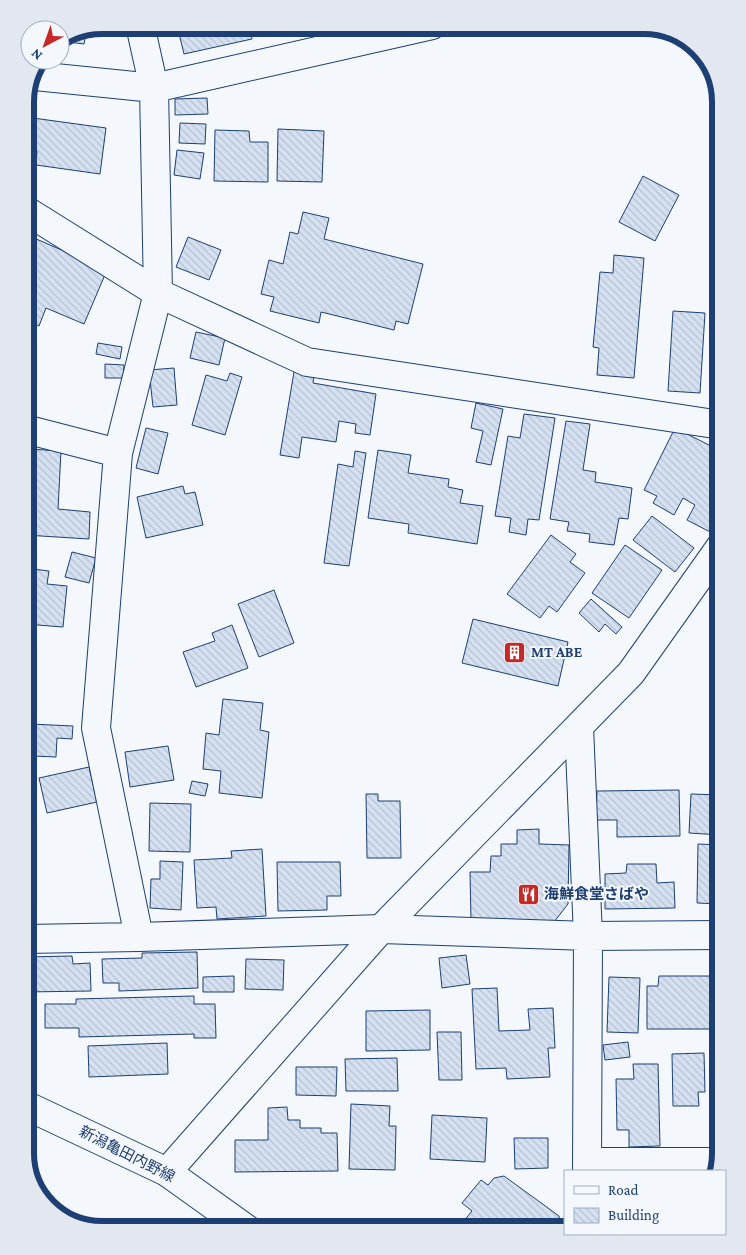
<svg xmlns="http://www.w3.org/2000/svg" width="746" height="1255" font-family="'Crimson Pro','Noto Sans JP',serif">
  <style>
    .building { fill: url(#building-back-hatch); stroke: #1d3f73 }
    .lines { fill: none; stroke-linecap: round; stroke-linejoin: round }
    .minor-casing { stroke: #1d3f73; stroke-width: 30 }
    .tertiary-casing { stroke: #1d3f73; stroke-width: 30 }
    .primary-casing { stroke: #1d3f73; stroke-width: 30 }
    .minor { stroke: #f4f7fb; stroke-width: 28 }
    .tertiary { stroke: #f4f7fb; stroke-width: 28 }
    .primary { stroke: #f4f7fb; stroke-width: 28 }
    .labels { text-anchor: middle; stroke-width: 4; stroke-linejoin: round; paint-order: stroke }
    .poi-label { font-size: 15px; font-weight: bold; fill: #1d3f73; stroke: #f4f7fb; text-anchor: start }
    .street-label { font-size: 15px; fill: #1d3f73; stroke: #f4f7fb }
    .rim { fill: none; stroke: #1d3f73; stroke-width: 6 }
  </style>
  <defs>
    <pattern id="building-back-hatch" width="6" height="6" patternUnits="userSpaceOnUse" patternTransform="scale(1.25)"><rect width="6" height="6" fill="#d5e0f0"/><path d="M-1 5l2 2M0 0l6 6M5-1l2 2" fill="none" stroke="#b6c1d1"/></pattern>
  </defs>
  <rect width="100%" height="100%" fill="#f4f7fb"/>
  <path class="building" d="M177,25H249L252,39L184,54Z
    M86,32L84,44L68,42L69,39Z
    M207,98L208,114L175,115V99Z
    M33,118L106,128L100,174L36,165L37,151L29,150Z
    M180,123L206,124L205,144L179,143Z
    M278,129L324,131L322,182L277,181Z
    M215,130L249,131L250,142H268V182L214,181Z
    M177,150L204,153L200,179L174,175Z
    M643,176L679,195L655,241L619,222Z
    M303,212L329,218L324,239L423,264L408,324L396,321L394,330L321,312L319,323L270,311L274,297L261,294L269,260L283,264L290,232L298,234Z
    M25,234L107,270L84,324L46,308L39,326L25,320V285L35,263L25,258Z
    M188,237L221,250L209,280L176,267Z
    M614,255L644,258L634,378L597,375L599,348L593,347L600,272L613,273Z
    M673,311L705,313L700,393L668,391Z
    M196,332L225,338L219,365L190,358Z
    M98,343L122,347L120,359L96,354Z
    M105,364L124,365L123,378H105Z
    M174,368L177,405L153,407L149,370Z
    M294,372L314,376L313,383L376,394L370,435L355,433L356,424L339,421L336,442L302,437L299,458L280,455Z
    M230,373L242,377L225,435L192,425L206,375L227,381Z
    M476,403L503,409L491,465L476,462L483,431L471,428Z
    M524,414L555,418L539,520L528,519L526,535L509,532L511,518L495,516L508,436L520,438Z
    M566,421L590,424L583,470L596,472L595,482L632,488L628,519L619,518L614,545L589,542L590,534L567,531L569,522L550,519Z
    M146,428L168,433L158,474L136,468Z
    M675,428L721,451V520L714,534L687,520L695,505L683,498L674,515L653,503L657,496L644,490Z
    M29,449L61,451L58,509L90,512L89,539L25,535Z
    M378,450L411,455L408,473L449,479L448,487L463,490L460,503L483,506L477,544L408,533L409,524L368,518Z
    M355,451L366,453L349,566L324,563L338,464L353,467Z
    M183,486L185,494L195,492L203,525L146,538L137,497Z
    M652,516L694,548L675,572L633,540Z
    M551,535L576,554L570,562L585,573L557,612L549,606L540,618L507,594Z
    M625,545L662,570L629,618L592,593Z
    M72,552L96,558L89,583L65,577Z
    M25,568L49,571L47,584L67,586L63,627L25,624Z
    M274,590L294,643L259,657L238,604Z
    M591,599L622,627L616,634L605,624L599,632L579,613Z
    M473,619L568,642L558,686L462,663Z
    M232,625L248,668L196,687L183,652L215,641L212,633Z
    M223,699L263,703L260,730L269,732L262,798L219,793L221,771L203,769L206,733L219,735Z
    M30,724L73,726L72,739L57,738L56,757L33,756L32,770L25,769V748H29Z
    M168,746L174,780L130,787L125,752Z
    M89,767L97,802L47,813L39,778Z
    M192,781L208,784L205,796L189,793Z
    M679,790L680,836L617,837V820H596L597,791Z
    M366,794H378V801H400L401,858H367Z
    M691,794L721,795V835L689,833Z
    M150,803L191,804L190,852L149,851Z
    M539,829V844L569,845L568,904L554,922L471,921L470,872H490L491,856H501V844H517V830Z
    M698,844L721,845V904L697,903Z
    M262,849L266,916L217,919L216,907L197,908L194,860L232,858L231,851Z
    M160,861L183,862L181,910L150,908L151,879H160Z
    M277,862H340L341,896H327V910L278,911Z
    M627,864H656L657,883L674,882L675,908L605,909V874L626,873Z
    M197,952L198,988L119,991V983H103L102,959L142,958V953Z
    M466,955L470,984L442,988L439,958Z
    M72,956L73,964L90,963L91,991L25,992V957Z
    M246,959L284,960L283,990L245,989Z
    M234,976V992H203V977Z
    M659,976H720L721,1029H647V986H658Z
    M609,977L640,978L638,1033L607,1032Z
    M497,988L499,1031L530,1030L528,1009L553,1008L555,1048H548L550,1077L507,1079L506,1068L476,1069L472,989Z
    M194,996V1004H215L216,1038H194V1034L79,1037V1028H45V1004H76V999Z
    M430,1010V1050L366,1051V1011Z
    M437,1032H461L462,1080H439Z
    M628,1042L630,1057L605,1060L603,1045Z
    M167,1043L168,1074L89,1077L88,1046Z
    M704,1053L705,1092H698L699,1106H673L672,1054Z
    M397,1058L398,1091H346L345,1059Z
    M721,1058V1104L715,1105L714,1059Z
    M633,1064H658L660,1146L629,1147V1130H617L616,1079H634Z
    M296,1067H337L336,1096L296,1095Z
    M351,1104L390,1106L389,1126H396L395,1170L349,1169Z
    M287,1107L288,1120H300V1128H321V1133H337L338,1171L235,1172V1140H268V1108Z
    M432,1115L487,1118L485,1162L430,1159Z
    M514,1138H548V1168L515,1169Z
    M504,1176L559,1216L561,1230H460L458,1228L472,1211L462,1203L481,1180L488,1185L494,1178Z"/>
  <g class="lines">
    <defs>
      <path id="minor" d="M35,76L154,88L432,25
        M25,210L158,293L307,362L721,425
        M25,429L118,453
        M579,727L588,936L587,1171
        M139,937L96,728L118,453L158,293L154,88L140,25
        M25,939L139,937L381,929L588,936L721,935
        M587,1162H719"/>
      <path id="tertiary" d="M167,1172L381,929L631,673L721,546"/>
      <path id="primary" d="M25,1105L167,1172L248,1230"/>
    </defs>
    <use href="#minor" class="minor-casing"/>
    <use href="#tertiary" class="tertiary-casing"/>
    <use href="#primary" class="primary-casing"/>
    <use href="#minor" class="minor"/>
    <use href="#tertiary" class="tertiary"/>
    <use href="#primary" class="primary"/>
  </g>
  <defs>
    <symbol id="building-square" viewBox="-11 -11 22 22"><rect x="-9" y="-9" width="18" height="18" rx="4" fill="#c62828" stroke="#f4f7fb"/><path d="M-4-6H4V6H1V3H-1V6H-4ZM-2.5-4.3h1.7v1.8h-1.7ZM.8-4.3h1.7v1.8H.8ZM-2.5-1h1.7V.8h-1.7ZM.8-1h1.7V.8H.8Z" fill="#fff"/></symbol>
    <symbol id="restaurant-square" viewBox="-11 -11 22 22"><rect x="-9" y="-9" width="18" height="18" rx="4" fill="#c62828" stroke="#f4f7fb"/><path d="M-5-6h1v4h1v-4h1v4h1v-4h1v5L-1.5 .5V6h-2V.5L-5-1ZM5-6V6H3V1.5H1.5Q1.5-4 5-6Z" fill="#fff"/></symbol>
  </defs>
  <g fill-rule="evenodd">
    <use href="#building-square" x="502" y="640" width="25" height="25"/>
    <use href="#restaurant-square" x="516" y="882" width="25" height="25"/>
  </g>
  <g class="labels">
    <g class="poi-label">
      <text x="531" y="657">MT ABE</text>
      <text x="544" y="899">海鮮食堂さばや</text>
    </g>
    <g class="street-label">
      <text transform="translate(127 1154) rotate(27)" y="5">新潟亀田内野線</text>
    </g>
  </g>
  <path d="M0 0H746V1255H0ZM102 34H644A68 68 0 0 1 712 102V1153A68 68 0 0 1 644 1221H102A68 68 0 0 1 34 1153V102A68 68 0 0 1 102 34Z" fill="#e3e8f0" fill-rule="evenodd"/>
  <path class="rim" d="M102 34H644A68 68 0 0 1 712 102V1153A68 68 0 0 1 644 1221H102A68 68 0 0 1 34 1153V102A68 68 0 0 1 102 34Z"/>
  <rect x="564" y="1170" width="162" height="65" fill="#f4f7fb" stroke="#9eadc5"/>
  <rect x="574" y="1186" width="25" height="8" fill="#f4f7fb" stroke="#9eadc5"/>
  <text x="608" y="1195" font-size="15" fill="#1d3f73">Road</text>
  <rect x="574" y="1208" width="25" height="15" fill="url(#building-back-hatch)" stroke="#9eadc5"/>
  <text x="608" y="1220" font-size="15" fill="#1d3f73">Building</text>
  <g transform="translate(45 45) rotate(221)"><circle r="24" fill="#f4f7fb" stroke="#9eadc5"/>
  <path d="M0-4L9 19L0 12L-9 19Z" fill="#c62828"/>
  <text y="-8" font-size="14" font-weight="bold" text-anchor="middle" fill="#1d3f73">N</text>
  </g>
</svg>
